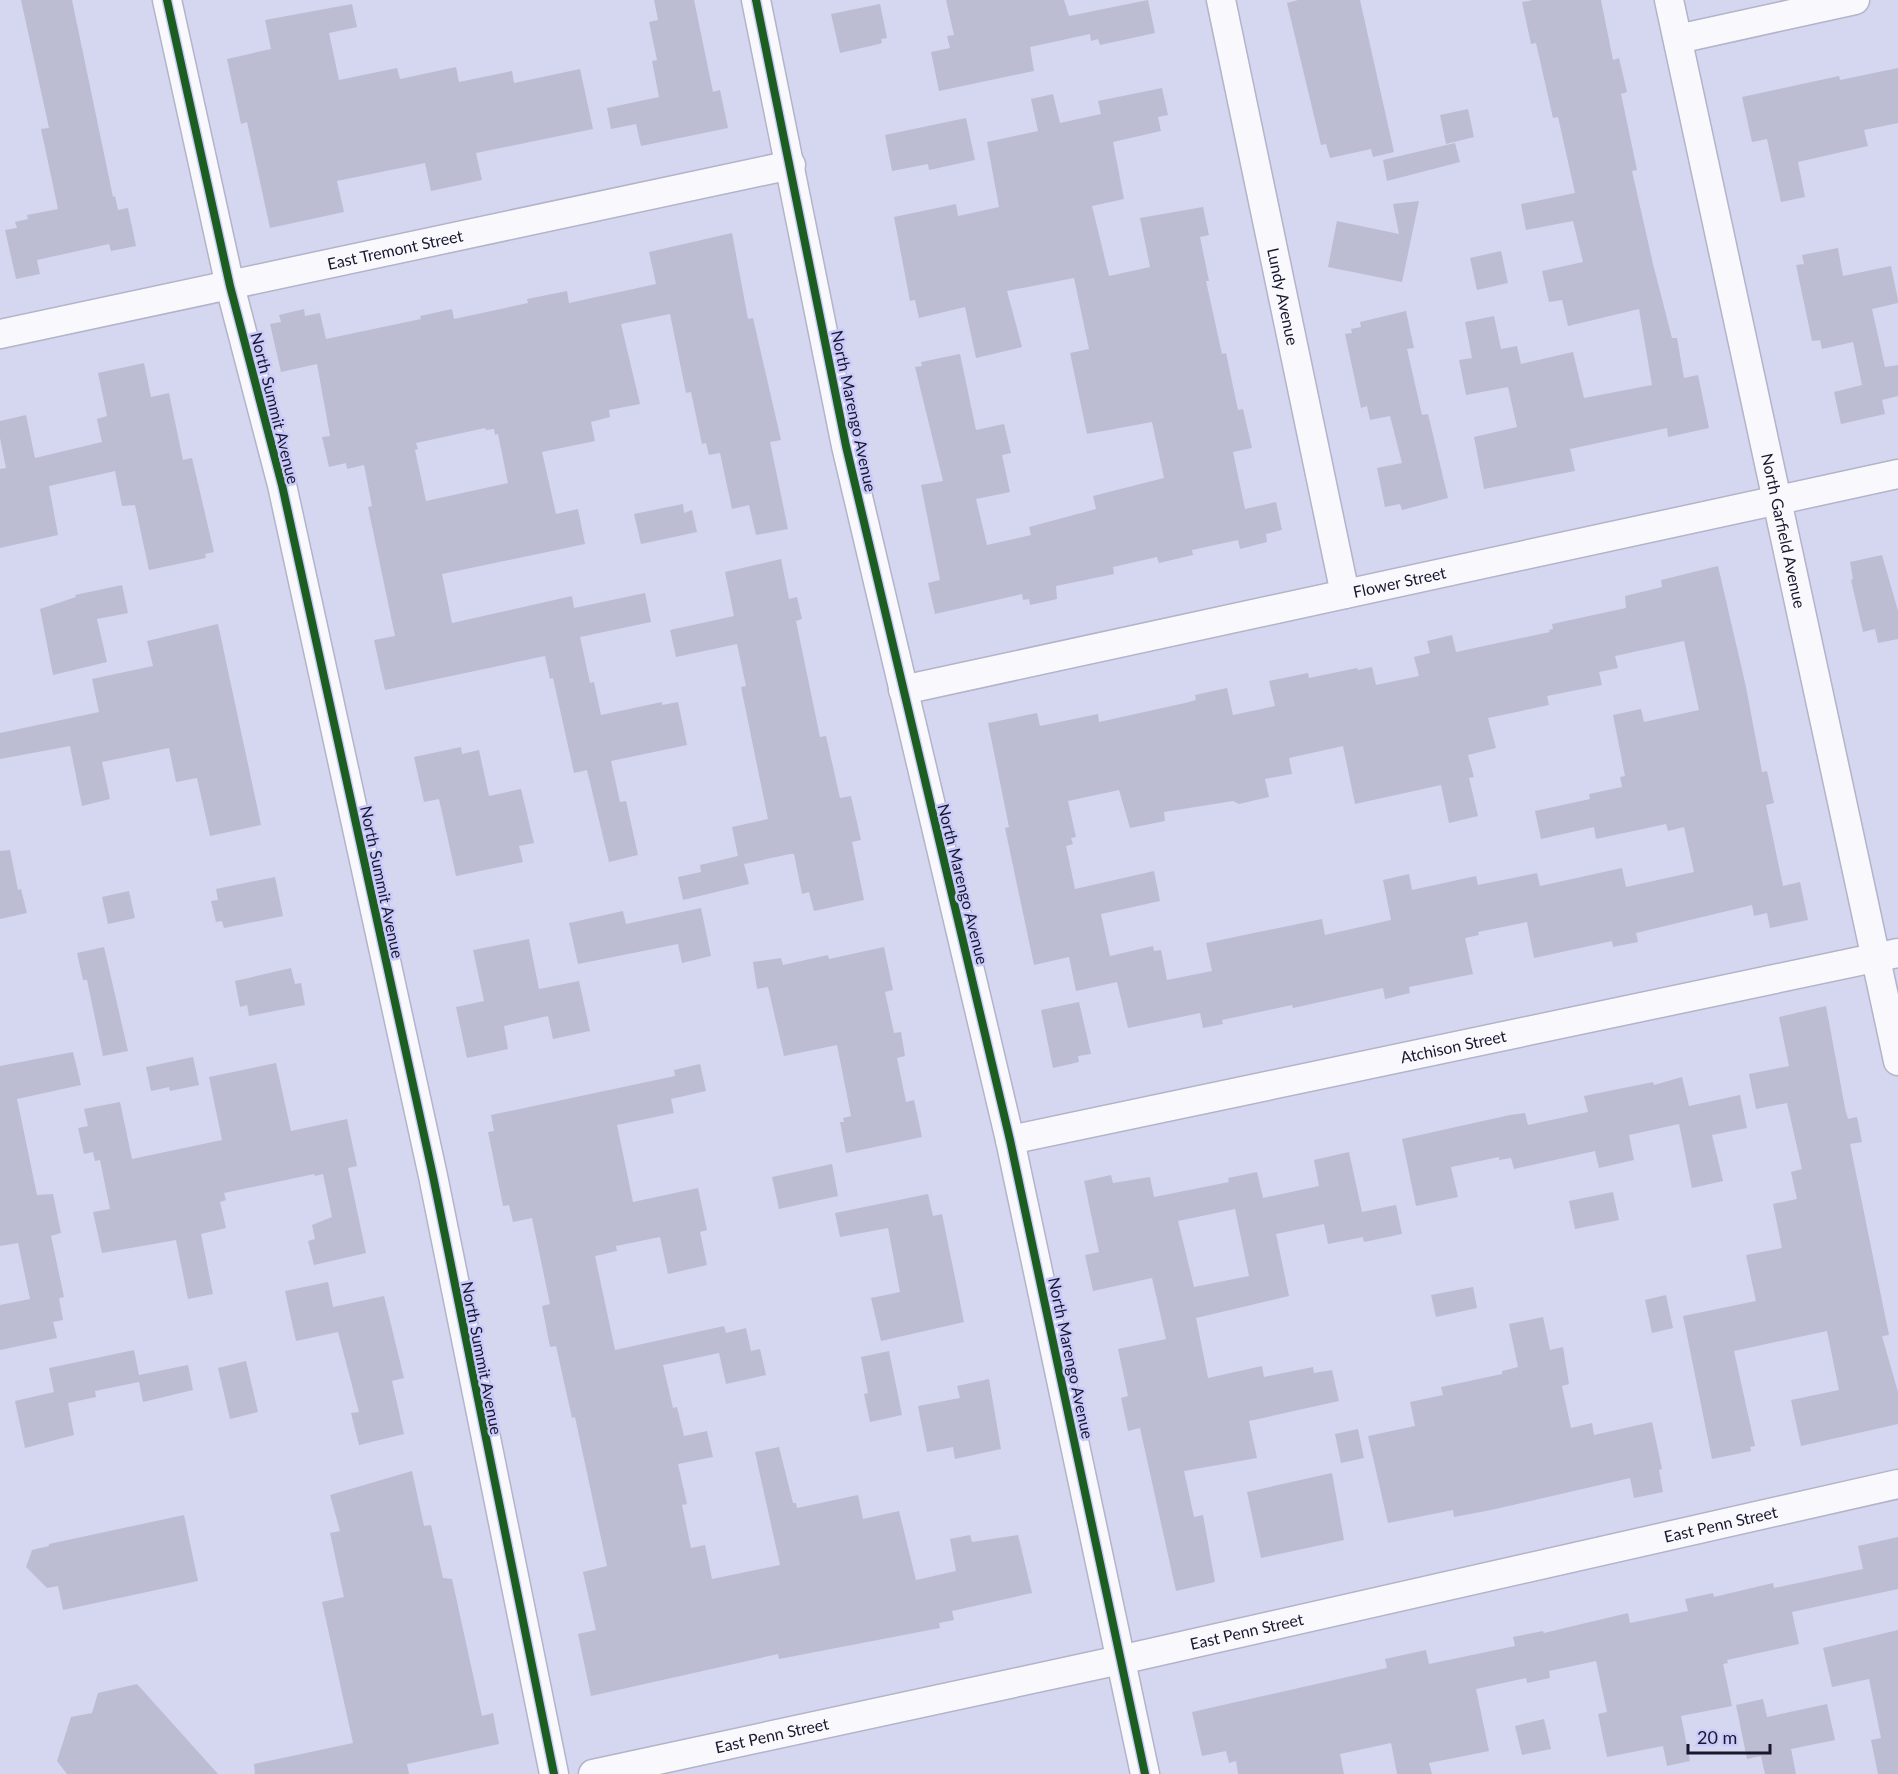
<svg xmlns="http://www.w3.org/2000/svg" width="1898" height="1774" font-family="Lato,sans-serif">
  <style>
    .building { fill: #bcbdd3; fill-rule: evenodd }
    .lines { fill: none; stroke-linecap: round; stroke-linejoin: round }
    .minor-casing { stroke: #b3b3c9; stroke-width: 31 }
    .minor { stroke: #f9f9fd; stroke-width: 28 }
    .cycleway-casing { stroke: #cacbfb; stroke-width: 11 }
    .cycleway { stroke: #1b5e20; stroke-width: 8 }
    .labels { text-anchor: middle; stroke-width: 5; stroke-linejoin: round; paint-order: stroke }
    .street-label { font-size: 16px; fill: #18172d; stroke: #cacbfb }
  </style>
  <rect width="100%" height="100%" fill="#d5d6f0"/>
  <path class="building" d="M21,0H72L113,197L115,196L118,210L128,208L136,246L111,251L109,244L37,260L40,274L16,279L5,230L17,228L15,222L28,219L27,215L58,209L41,129L49,128Z
    M654,0H694L713,92L720,90L728,128L641,146L636,124L611,129L607,108L659,97L652,61L657,60L649,22L658,20Z
    M946,0H1064L1069,16L1148,0L1155,33L1100,45L1098,39L1091,41L1090,34L1030,47L1034,71L939,91L931,52L950,48L947,36L954,35Z
    M1298,0H1360L1394,152L1373,157L1371,149L1330,158L1326,144L1321,145L1287,3Z
    M1533,0H1601L1613,60L1619,58L1627,92L1621,94L1637,170L1632,171L1653,264L1672,338H1677L1684,378L1698,375L1709,428L1668,437L1667,428L1570,449L1575,471L1484,489L1474,437L1517,427L1508,387L1466,395L1459,360L1472,358L1465,322L1494,316L1501,349L1517,346L1521,364L1573,352L1584,398L1652,385L1639,309L1568,326L1562,300L1549,302L1542,271L1583,262L1573,221L1526,230L1521,204L1575,193L1558,117L1553,118L1536,43L1531,44L1522,2Z
    M352,4L357,27L329,33L339,80L397,68L400,79L456,67L459,82L512,71L514,83L580,69L593,129L476,153L482,180L431,191L425,163L337,181L344,212L270,228L247,122L241,124L227,59L271,49L265,20Z
    M880,4L887,38L881,39L882,43L879,44L840,53L831,14Z
    M1898,68V123L1864,130L1868,146L1798,162L1805,197L1781,202L1767,139L1752,142L1742,97L1839,76L1840,80Z
    M1162,88L1168,115L1158,117L1161,131L1113,142L1124,199L1092,206L1109,276L1150,267L1140,218L1203,207L1209,235L1200,237L1209,281H1206L1222,354L1226,353L1238,410L1243,409L1252,448L1233,452L1245,509L1276,502L1282,530L1266,534L1267,542L1240,549L1238,540L1192,550L1193,555L1159,563L1157,557L1113,567L1114,574L1056,586L1057,599L1030,605L1029,599L1023,600L1022,594L935,614L928,583L940,580L921,485L943,481L915,367L922,366L921,362L960,354L976,430L1004,424L1011,453L1002,455L1010,492L976,499L987,545L1031,535L1029,527L1096,509L1093,496L1164,478L1152,422L1087,434L1070,353L1089,349L1074,278L1007,291L1022,347L976,358L965,307L919,318L915,300L910,301L894,217L956,204L958,216L999,207L987,142L1038,131L1031,99L1053,94L1060,123L1101,114L1098,101Z
    M1468,109L1474,137L1446,144L1440,115Z
    M966,118L975,160L929,170L928,164L892,171L885,135Z
    M1455,143L1460,162L1387,181L1383,160Z
    M1419,201L1402,282L1328,267L1337,221L1399,234L1393,204Z
    M732,233L748,319L753,318L781,440L770,442L788,529L756,535L749,505L732,509L720,453L709,455L706,443L702,444L691,392L686,393L670,314L621,324L640,404L609,410L610,417L591,422L595,441L542,452L556,514L578,509L585,544L442,574L452,623L572,596L574,608L645,593L651,622L580,637L590,683L594,682L601,715L662,702V705L678,702L687,745L611,761L620,802L626,801L638,855L609,862L587,770L574,773L553,678L550,679L545,656L385,690L374,640L395,636L368,507L372,506L364,465L347,469L346,463L329,467L322,437L330,436L317,364L281,372L270,324L281,322L279,315L304,309L305,316L320,313L326,339L421,319L420,316L452,309L454,319L528,303L527,299L567,291L569,303L656,284L649,252ZM485,428L486,430L494,429L495,435L498,434L508,483L426,501L415,450L418,449L416,443Z
    M1838,248L1843,276L1891,266L1898,300V303L1872,309L1885,367L1898,365V396L1882,400L1885,414L1841,424L1834,392L1862,385L1853,342L1822,349L1820,340L1812,341L1796,265L1804,264L1802,255Z
    M1501,251L1508,283L1477,290L1470,258Z
    M1406,311L1414,348L1407,349L1422,415L1428,414L1448,498L1402,510L1400,504L1385,507L1377,468L1402,463L1390,416L1370,420L1367,406L1361,408L1345,334L1352,333L1351,329L1361,327L1360,322Z
    M144,363L151,397L169,393L183,460L192,458L214,552L205,554L206,558L149,570L135,505L122,506L115,471L49,486L58,535L0,548V469L6,468L0,438V421L26,415L35,458L102,442L97,419L107,416L98,373Z
    M683,504L684,513L692,510L697,532L641,544L634,514Z
    M1882,555L1898,611V639L1878,643L1875,629L1863,632L1851,580L1853,579L1850,562Z
    M781,559L789,599L797,597L802,619L796,621L820,737L826,736L840,798L851,796L861,840L852,842L864,900L814,911L809,892L802,894L794,854H790L744,864L749,884L683,900L678,877L701,872L700,865L738,856L732,827L768,819L741,687L746,686L737,644L676,657L670,630L734,616L725,572Z
    M1718,566L1746,687L1762,772L1767,771L1774,803L1766,805L1783,886L1800,882L1808,920L1770,928L1767,913L1754,916L1752,905L1636,933L1638,942L1613,947L1612,941L1534,958L1527,922L1478,932L1479,935L1465,938L1473,974L1409,987L1410,993L1385,999L1383,988L1293,1008L1292,1005L1222,1020L1223,1024L1203,1028L1200,1013L1128,1028L1117,982L1076,991L1069,957L1034,965L1005,828L1009,827L988,723L1037,713L1040,726L1098,714L1099,722L1185,703L1196,700L1195,695L1227,688L1233,715L1275,706L1269,681L1308,673L1309,678L1357,668L1358,670L1372,667L1376,685L1419,676L1414,657L1430,653L1427,641L1452,635L1456,652L1550,632L1549,630L1553,629L1552,624L1626,608L1625,596L1662,587L1661,580ZM1684,641L1699,710L1644,722L1641,709L1613,715L1625,776L1620,777L1622,787L1589,794L1590,799L1535,811L1541,839L1594,827L1596,839L1666,824L1668,831L1684,827L1694,872L1626,887L1622,868L1540,886L1537,873L1478,885L1476,876L1412,890L1409,874L1383,880L1391,920L1325,935L1322,919L1206,943L1212,971L1167,980L1161,950L1154,951L1153,946L1110,956L1101,914L1160,901L1154,871L1075,889L1066,846L1073,844L1071,838L1076,837L1068,801L1119,790L1130,828L1165,821L1164,812L1233,801L1239,804L1269,797L1265,779L1292,774L1289,758L1343,746L1355,804L1441,785L1449,823L1478,816L1469,778L1474,777L1468,755L1496,748L1488,718L1549,705L1547,696L1602,685L1599,672L1618,668L1615,656Z
    M122,585L128,613L97,619L107,662L53,675L40,609L76,597L75,595Z
    M218,624L261,825L210,836L197,778L176,782L169,748L102,762L110,799L82,806L70,746L0,759V733L99,712L92,679L153,666L147,641Z
    M461,747L462,754L479,750L489,796L521,789L534,843L519,846L523,862L456,876L439,799L424,802L414,757Z
    M10,850L18,890L21,889L27,913L0,919V851Z
    M275,877L283,916L224,928L222,921L216,922L211,901L218,900L216,889Z
    M129,891L135,918L108,924L102,897Z
    M701,908L711,956L682,963L678,944L578,964L569,923L623,911L626,924Z
    M529,939L539,989L579,981L590,1031L553,1039L548,1016L504,1026L508,1049L467,1058L456,1007L484,1001L473,950Z
    M104,947L128,1051L103,1056L87,980H83L77,953Z
    M884,947L893,990L885,992L894,1033L901,1032L905,1056L897,1058L906,1102L914,1100L922,1137L846,1153L840,1122H844L843,1118L851,1116L837,1045L784,1056L768,987L757,989L753,962L781,958L783,965L828,955L829,959Z
    M291,968L295,984L301,983L305,1005L249,1016L247,1005L240,1007L235,981Z
    M1079,1002L1091,1054L1078,1056L1079,1062L1053,1068L1041,1010Z
    M1826,1006L1845,1108L1848,1119L1857,1117L1862,1142L1850,1144L1889,1335L1882,1336L1898,1392V1424L1801,1446L1791,1400L1839,1390L1827,1331L1734,1351L1755,1446L1750,1447L1751,1451L1712,1459L1683,1316L1756,1301L1746,1255L1782,1248L1773,1204L1797,1199L1791,1172L1802,1169L1787,1103L1756,1109L1749,1074L1789,1066L1779,1017Z
    M73,1052L81,1085L17,1099L37,1195L53,1194L61,1233L51,1236L64,1297L59,1298L63,1320L53,1322L57,1338L0,1350V1305L30,1299L18,1243L0,1246V1066Z
    M193,1057L199,1085L170,1091L169,1087L151,1091L146,1067Z
    M276,1063L291,1131L347,1119L357,1166L348,1168L366,1253L314,1265L308,1241L315,1239L312,1225L332,1217L323,1174L315,1176L314,1174L224,1193L226,1200L220,1202L226,1228L201,1234L213,1294L188,1299L176,1240L102,1253L93,1212L110,1209L100,1160L95,1161L93,1152L84,1154L78,1128L88,1126L84,1109L120,1102L132,1159L222,1140L209,1077Z
    M700,1064L706,1091L671,1099L674,1113L617,1125L633,1202L698,1188L707,1230L700,1232L707,1265L668,1274L660,1237L616,1246L617,1251L595,1256L615,1350L724,1326L726,1333L746,1328L751,1351L760,1349L766,1375L726,1384L719,1353L663,1365L673,1408L677,1407L684,1436L707,1431L713,1457L678,1464L687,1504L682,1505L691,1548L705,1545L712,1579L780,1565L755,1452L779,1447L793,1503H796L797,1508L858,1495L863,1519L899,1511L916,1580L956,1571L950,1539L970,1535L972,1542L1018,1535L1032,1593L952,1611L954,1620L939,1623L940,1628L779,1659L778,1654L591,1696L578,1634L596,1630L583,1572L607,1566L575,1417L572,1418L556,1346L550,1347L542,1306L550,1304L532,1218L513,1222L509,1205L503,1206L488,1132L494,1131L491,1115L675,1076L674,1070Z
    M1682,1077L1689,1106L1740,1095L1747,1128L1712,1135L1723,1181L1692,1188L1679,1124L1629,1135L1634,1160L1599,1168L1595,1151L1514,1169L1511,1158L1499,1160V1157L1451,1167L1458,1197L1416,1206L1402,1139L1510,1115L1525,1113L1528,1125L1588,1112L1584,1096L1653,1082L1654,1085Z
    M1349,1152L1362,1212L1396,1205L1402,1234L1364,1242L1363,1237L1328,1244L1324,1224L1276,1234L1289,1296L1196,1318L1208,1378L1262,1366L1264,1377L1313,1367L1314,1373L1332,1370L1339,1401L1249,1421L1257,1458L1184,1471L1194,1517L1203,1515L1215,1582L1176,1591L1140,1428L1128,1431L1121,1398L1128,1396L1118,1349L1166,1339L1152,1278L1093,1291L1085,1255L1099,1252L1084,1181L1111,1175L1113,1183L1150,1177L1154,1197L1229,1182L1228,1178L1257,1172L1263,1198L1319,1186L1314,1160ZM1235,1209L1249,1276L1194,1287L1178,1221Z
    M832,1164L838,1196L779,1209L772,1177Z
    M1613,1192L1619,1220L1575,1229L1569,1201Z
    M928,1194L933,1216L942,1214L964,1322L881,1341L871,1298L900,1292L888,1228L840,1237L835,1213Z
    M328,1282L333,1307L384,1296L404,1378L392,1381L404,1434L359,1445L351,1413L359,1412L338,1332L296,1341L285,1291Z
    M1473,1287L1477,1308L1436,1317L1431,1295Z
    M1666,1295L1673,1328L1652,1333L1645,1300Z
    M1543,1317L1550,1350L1563,1347L1569,1384L1562,1386L1571,1428L1592,1423L1594,1435L1652,1422L1662,1469L1659,1470L1663,1492L1634,1498L1630,1478L1491,1510L1454,1517L1453,1510L1388,1523L1368,1436L1415,1426L1410,1402L1443,1395L1441,1387L1502,1374V1371L1518,1367L1509,1324Z
    M134,1350L139,1375L188,1365L193,1390L143,1402L139,1382L95,1391L96,1397L68,1403L74,1435L25,1448L15,1401L54,1392L49,1368Z
    M889,1351L902,1415L870,1422L864,1394L868,1393L861,1357Z
    M246,1361L258,1412L230,1419L218,1368Z
    M989,1379L1001,1449L955,1459L953,1447L927,1452L918,1406L960,1398L957,1386Z
    M1358,1429L1364,1458L1341,1463L1335,1434Z
    M412,1471L424,1526L431,1525L443,1578L452,1579L482,1716L493,1713L499,1744L407,1764L409,1774H255L254,1764L353,1743L322,1602L344,1597L330,1533L340,1531L330,1495Z
    M1332,1473L1344,1540L1261,1558L1247,1492Z
    M184,1515L198,1581L63,1610L58,1586L47,1588L26,1567L32,1550L49,1546V1544Z
    M1898,1537V1589L1792,1612L1799,1644L1727,1660L1728,1663L1723,1664L1732,1706L1681,1716L1690,1761L1667,1766L1663,1746L1607,1757L1598,1714L1607,1712L1596,1661L1549,1671L1550,1678L1527,1683L1526,1678L1476,1689L1489,1751L1429,1763L1432,1774H1397L1391,1743L1340,1754L1344,1774H1238L1236,1761L1229,1763L1226,1751L1202,1756L1192,1712L1387,1668L1385,1659L1426,1650L1429,1664L1515,1646L1513,1637L1543,1631L1544,1633L1628,1613L1630,1623L1688,1611L1685,1599L1713,1593L1714,1597L1773,1583L1774,1588L1863,1569L1858,1546Z
    M1898,1630V1774H1878L1871,1740L1881,1738L1869,1679L1832,1687L1823,1648Z
    M137,1684L218,1774H67L57,1761L71,1717L92,1713L98,1693Z
    M1763,1699L1767,1717L1827,1704L1835,1740L1791,1749L1796,1774H1765L1761,1756L1747,1759L1736,1705Z
    M1544,1719L1551,1749L1522,1755L1515,1726Z"/>
  <g class="lines">
    <defs>
      <g id="minor">
        <path d="M167,0L230,286L282,485L433,1176L554,1774"/>
        <path d="M756,0L846,446L1010,1140L1145,1774"/>
        <path id="s1" d="M1221,0L1345,594"/>
        <path id="s2" d="M1669,0L1898,1061"/>
        <path d="M1678,39L1855,0"/>
        <path id="s3" d="M0,334L791,165"/>
        <path id="s4" d="M903,690L1898,474"/>
        <path id="s5" d="M1010,1140L1898,953"/>
        <path id="s6" d="M593,1774L1120,1660L1898,1484"/>
      </g>
    </defs>
    <use href="#minor" class="minor-casing"/>
    <use href="#minor" class="minor"/>
    <defs>
      <path id="cycleway" d="M167,0L230,286L282,485L433,1176L554,1774
        M756,0L846,446L1010,1140L1145,1774"/>
    </defs>
    <use href="#cycleway" class="cycleway-casing"/>
    <use href="#cycleway" class="cycleway"/>
  </g>
  <g class="labels">
    <g class="street-label">
      <text dy="6" stroke="none"><textPath href="#s3" startOffset="404">East Tremont Street</textPath></text>
      <text dy="6" stroke="none"><textPath href="#s1" startOffset="303">Lundy Avenue</textPath></text>
      <text transform="translate(275 408) rotate(76)" y="6">North Summit Avenue</text>
      <text transform="translate(854 411) rotate(78)" y="6">North Marengo Avenue</text>
      <text dy="6" stroke="none"><textPath href="#s2" startOffset="543">North Garfield Avenue</textPath></text>
      <text dy="6" stroke="none"><textPath href="#s4" startOffset="508">Flower Street</textPath></text>
      <text transform="translate(382 882) rotate(78)" y="6">North Summit Avenue</text>
      <text transform="translate(963 884) rotate(76)" y="6">North Marengo Avenue</text>
      <text dy="6" stroke="none"><textPath href="#s5" startOffset="453">Atchison Street</textPath></text>
      <text transform="translate(482 1358) rotate(79)" y="6">North Summit Avenue</text>
      <text transform="translate(1071 1358) rotate(78)" y="6">North Marengo Avenue</text>
      <text dy="6" stroke="none"><textPath href="#s6" startOffset="1155">East Penn Street</textPath></text>
      <text dy="6" stroke="none"><textPath href="#s6" startOffset="669">East Penn Street</textPath></text>
      <text dy="6" stroke="none"><textPath href="#s6" startOffset="183">East Penn Street</textPath></text>
    </g>
  </g>
  <path d="M1688 1744v9h82v-9" fill="none" stroke="#18172d" stroke-width="3"/>
  <text x="1697" y="1744" font-size="18" fill="#18172d" stroke="#cacbfb" stroke-width="4.5" paint-order="stroke">20 m</text>
</svg>
